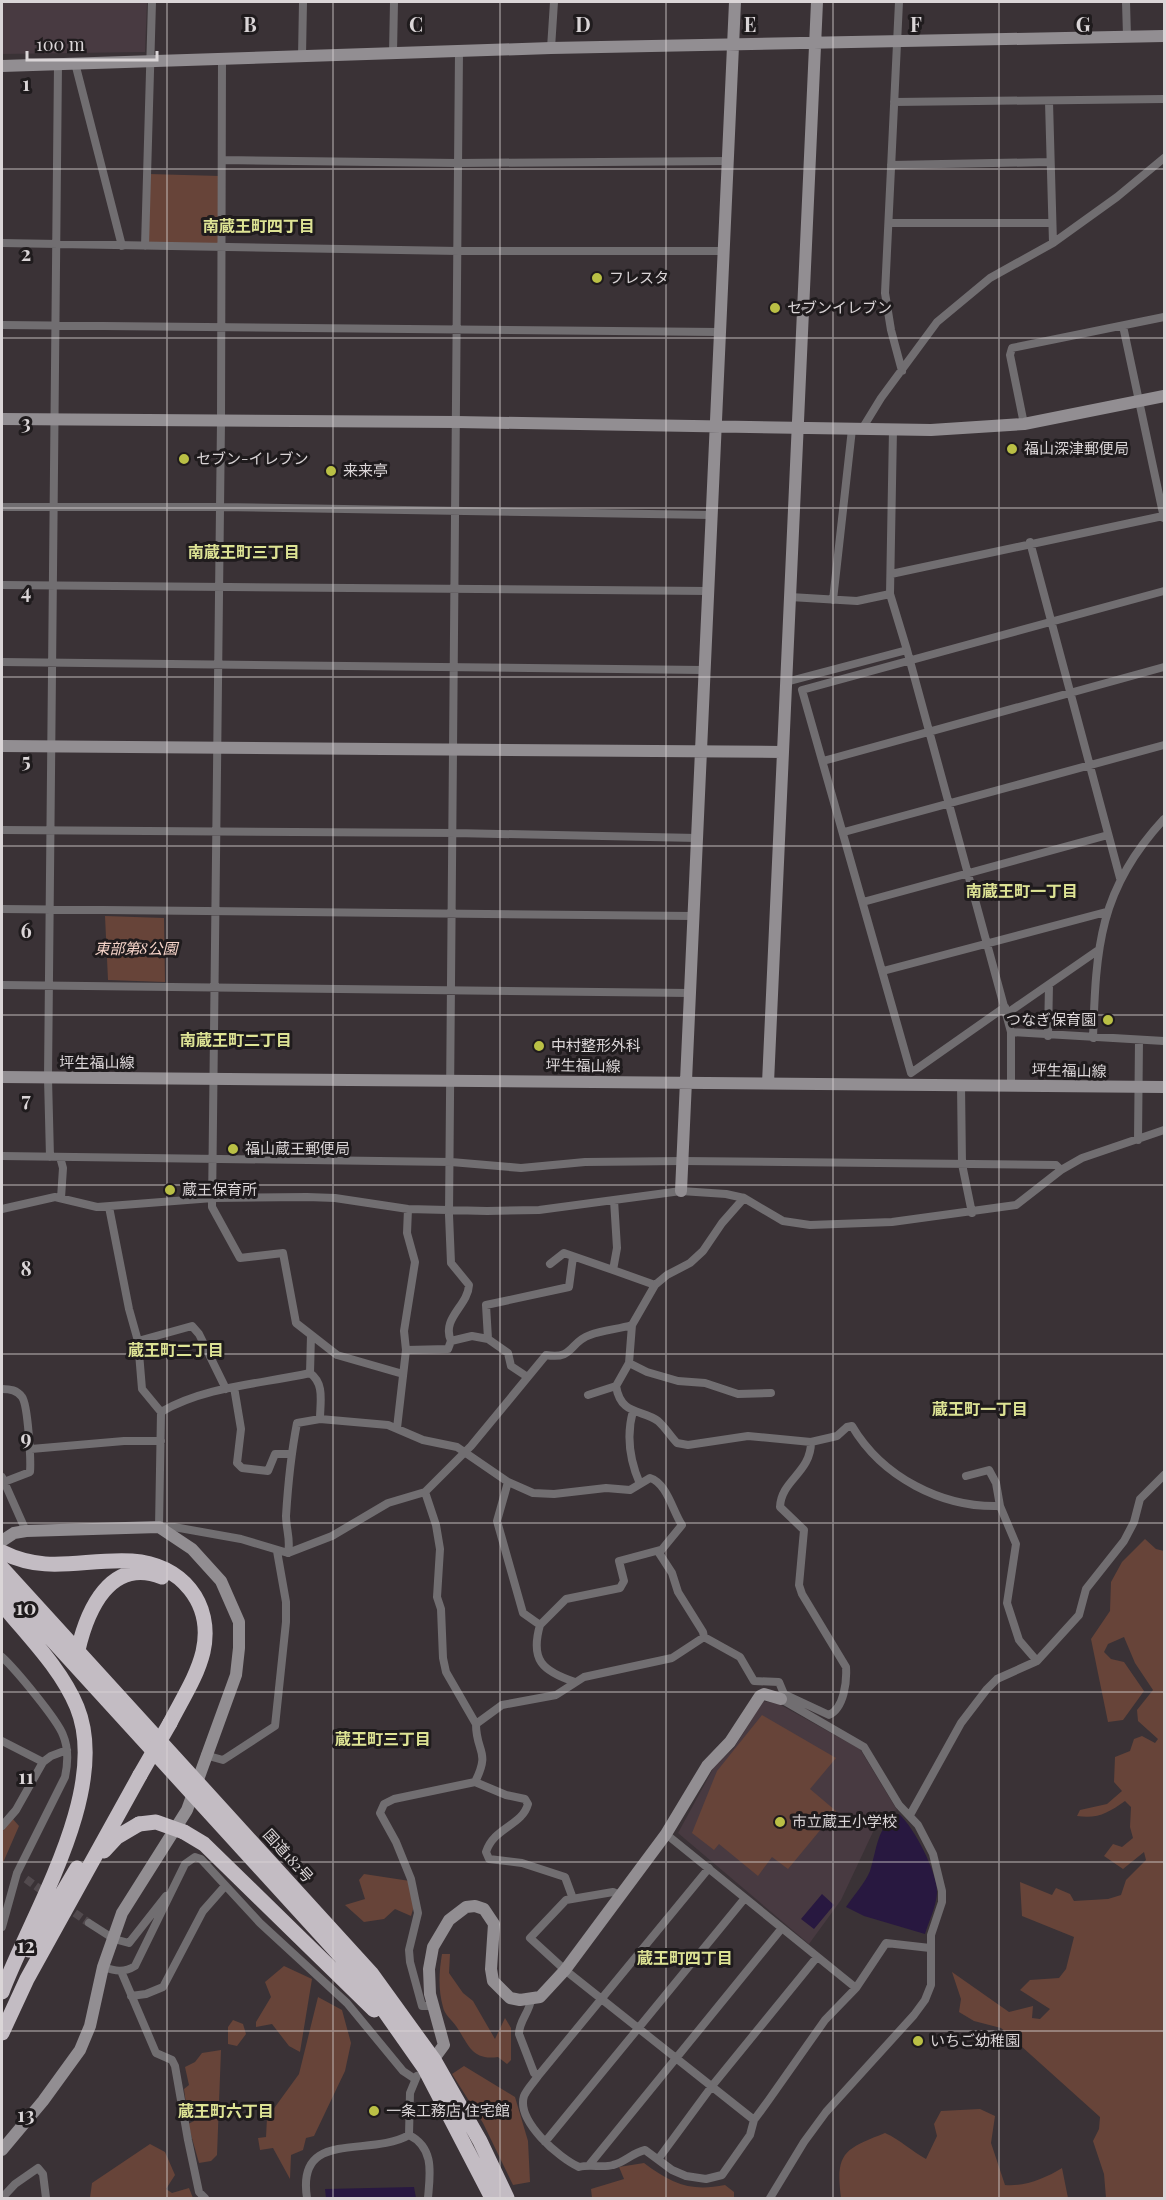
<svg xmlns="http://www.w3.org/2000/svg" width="1166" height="2200" font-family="'Playfair Display','Noto Sans JP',serif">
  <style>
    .built { fill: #483a41 }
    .green { fill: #674439 }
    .water { fill: #281840 }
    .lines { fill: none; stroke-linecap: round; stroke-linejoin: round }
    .street-tunnel { stroke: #524a4e; stroke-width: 8; stroke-dasharray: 8 4; stroke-linecap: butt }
    .street { stroke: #716e71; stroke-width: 8 }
    .secondary { stroke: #928e92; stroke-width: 12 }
    .highway { stroke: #c3bcc3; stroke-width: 15 }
    .highway-bridge { stroke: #c3bcc3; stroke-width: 15 }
    .grid { fill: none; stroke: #dad5d7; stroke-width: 1.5; stroke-opacity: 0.55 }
    .poi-dot { fill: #bac045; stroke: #1f1b1d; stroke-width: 2 }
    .labels { text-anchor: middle; stroke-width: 6; stroke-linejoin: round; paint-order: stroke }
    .poi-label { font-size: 15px; fill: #dad5d7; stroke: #1f1b1d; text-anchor: start }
    .park-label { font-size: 15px; font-style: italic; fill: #f6d4c9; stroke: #1f1b1d }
    .street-label { font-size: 15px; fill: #dad5d7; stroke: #1f1b1d }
    .neighbourhood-label { font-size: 16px; font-weight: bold; fill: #dde394; stroke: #1f1b1d }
    .grid-label { font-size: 20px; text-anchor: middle; font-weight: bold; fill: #dad5d7; stroke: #1f1b1d; stroke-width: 6; stroke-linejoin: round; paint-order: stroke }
  </style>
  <rect width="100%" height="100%" fill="#3a3236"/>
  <path class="built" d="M2,2H147L145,52L2,54Z
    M763,1701L779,1704L860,1749L897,1810L880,1817L841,1900L809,1944L678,1833L714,1767L734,1748Z"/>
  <path class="green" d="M149,174L220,176V245H147Z
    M105,916L164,918L165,982L108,980Z
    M1145,1539L1156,1549L1164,1551V2198H1106L1104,2174L1093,2141L1099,2129L1100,2117L1001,2028L974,2021L959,2012L961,1999L952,1972L1009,2012L1033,2006L1032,2018L1040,2019L1050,2009L1020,1990L1030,1980L1059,1978L1066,1969L1074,1937L1022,1916L1020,1882L1052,1895L1056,1888L1070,1894L1074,1901L1108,1899L1121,1895L1126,1880L1146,1860L1144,1852L1123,1869L1104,1856L1113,1844L1122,1847L1133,1838L1130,1827L1131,1807L1125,1801C1108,1813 1098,1819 1077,1816L1080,1810L1107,1804L1122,1791L1114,1782L1115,1757L1130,1751L1134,1739L1142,1736L1155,1743L1158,1739L1138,1721L1137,1710L1153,1690L1135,1663L1124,1637L1108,1644L1104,1652L1111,1659L1124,1662L1144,1691L1123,1720L1108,1722L1091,1639L1110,1611L1111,1582L1122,1562Z
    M762,1715L836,1758L810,1789L836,1811L788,1869L772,1857L758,1876L719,1844L714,1850L692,1833L717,1771Z
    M12,1818L19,1826L2,1865V1832Z
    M364,1874L410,1881L415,1903L411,1916L395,1909L384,1919L364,1922L345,1905L365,1899L359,1880Z
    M442,1954H450L449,1973L463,1993L473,2001L495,2039L505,2018L511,2028V2060L507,2064L498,2057C471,2061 468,2043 456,2026C452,2020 444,2014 443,2007C438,1989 439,1972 442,1954Z
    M284,1966L312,1979L300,2052L289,2046L272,2024L256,2027V2022L271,1997L265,1982Z
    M318,1997L342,2010L351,2043L345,2071L314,2136L306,2138L303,2150L291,2155L290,2179L273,2148L260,2150L258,2138L266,2137L267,2118L299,2074Z
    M233,2020L243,2024L246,2034L237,2046L228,2044V2027Z
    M221,2050L217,2155L211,2161L199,2163L188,2124L194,2121L190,2106L186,2104L184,2089L189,2085L185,2067L195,2062L202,2053Z
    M464,2066L515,2097L528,2141L530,2182L513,2185L483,2123L452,2074Z
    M980,2109L995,2116L991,2143L1005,2185C1024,2187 1046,2178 1062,2168L1068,2198H841C835,2152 845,2149 885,2133C901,2140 911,2151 926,2159L937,2136L934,2124L941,2111Z
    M150,2144L165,2152L175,2175L166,2189L172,2193L189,2188L193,2198H90L92,2183Z
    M644,2163C672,2184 691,2192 725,2185L734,2192V2198H592L591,2189L624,2179L619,2167Z"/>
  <path class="water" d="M899,1814C914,1827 938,1874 937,1893C936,1907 929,1921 925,1934L864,1916L846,1907C854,1895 865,1883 870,1871C877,1850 877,1824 899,1814Z
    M822,1894L834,1905L814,1929L801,1919Z
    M414,2187L416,2198H326L325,2189Z"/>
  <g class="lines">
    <path class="street-tunnel" d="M26,1879L47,1894
      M65,1906L89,1923"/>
    <path class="street" d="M899,2L885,293L891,330L902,371
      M1126,2L1127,36
      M551,48L554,2
      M393,53L394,2
      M302,56L303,2
      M222,59L221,421L212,1207L240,1258L283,1253L296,1323L337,1355L403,1374
      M75,63L122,246
      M894,102L1164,99
      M1049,102L1053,243
      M222,160L458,163L727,161
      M891,165L1050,162
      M889,223H1051
      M2,243L458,251H723
      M145,246L152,2
      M2,325L719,332
      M1123,326L1164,518
      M1024,424L1010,355L1012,348L1164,317
      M862,429L881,398L937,322L990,278L1053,243L1117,197L1164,158
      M2,507H220L711,515
      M1030,542L1120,878
      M891,574L1163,516
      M2,585L708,591
      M790,597L857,601L890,594
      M833,600L852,429
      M907,650L1011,1032
      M2,662L703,670
      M786,682L907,650L890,594L893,429
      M823,761L1164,667
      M2,830L455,833L697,838
      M844,832L1164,745
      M863,902L1108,835
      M2,909L693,916
      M883,971L1106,912
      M2,985L690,993
      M1005,1007L911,1073L802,690L1164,591
      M1006,1014L1097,951
      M1048,1036L1049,985
      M1093,1038C1096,947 1099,889 1164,819
      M961,1085L962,1164L972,1213
      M1011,1085V1032L1164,1041
      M1138,1140L1139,1040
      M2,1156L451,1162L521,1168L585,1162L683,1161L1056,1165L1061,1170
      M50,1157L48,1078L58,64
      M60,1157L63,1168L61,1198
      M614,1200L617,1248L613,1270L655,1285
      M109,1207L129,1309L138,1341L142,1389L161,1412L159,1527H174L241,1539L288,1553L332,1536L388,1503L425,1492L436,1525L440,1549L437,1597L441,1609L443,1658L446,1672L476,1724L502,1705L556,1695L584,1677L672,1658L704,1637L740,1657L754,1681L779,1682L784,1694L781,1699L864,1747L899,1805L918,1825L933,1854L942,1891V1902L931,1935V1985L925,2000L914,2015L826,2112L804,2142L770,2198
      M2,1209L55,1197L97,1207L213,1198L307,1197L335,1198L408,1209L487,1211L539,1210L681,1191L726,1194L744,1198L783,1221L810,1225L892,1222L1016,1205L1061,1170L1082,1158L1164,1130
      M550,1264L564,1253L613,1270
      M138,1341L192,1326L199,1334L226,1389
      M451,1341C441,1318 468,1306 469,1285L451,1263L449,1215L459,52
      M406,1350L448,1349L451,1341L472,1336L488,1339
      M629,1363L647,1372L678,1381L705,1383L738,1394L771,1393
      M310,1373C325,1384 320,1402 320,1419
      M526,1376L511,1366L508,1353L488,1339L486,1305L569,1287L573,1257
      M616,1386C621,1416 642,1409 658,1421C665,1427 671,1437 677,1443L688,1445L748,1436L811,1442
      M234,1387L241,1429L237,1463L242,1468L268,1471L275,1454H292
      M2,1389C10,1389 17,1390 22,1397C28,1405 31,1460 30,1472L4,1482
      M588,1395L616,1386L629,1363L632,1325L655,1285L667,1275L690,1263L703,1251L722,1223L744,1198
      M633,1411C626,1436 630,1461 640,1484
      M161,1412C206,1386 261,1384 310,1373L311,1335
      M397,1428L406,1350L404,1331L415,1262L407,1233L408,1209
      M31,1449L124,1441H161
      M966,1476L989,1470L996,1483L1000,1506L1016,1544L1007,1603L1019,1640L1037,1661
      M2,1477L26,1531
      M508,1482L497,1521L523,1613L540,1625C530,1660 542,1671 575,1682
      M425,1492L471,1446L546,1355C574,1360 569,1342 590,1335C603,1330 619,1329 632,1325
      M288,1553C291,1540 286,1529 286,1516C288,1484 291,1454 297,1423L320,1419L388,1425L423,1440L457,1447L508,1482L533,1493L554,1494L606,1488L630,1490L650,1478C667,1483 673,1512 682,1525L659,1553L672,1573L678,1592L703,1632L704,1637
      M540,1625L566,1599L620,1588L624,1581L619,1561L660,1550
      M2,1657C15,1669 57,1719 63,1735C69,1749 68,1763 65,1777L17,1873L2,1927
      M784,1694L829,1715C844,1708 847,1682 846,1667L802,1594L799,1585L804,1530L780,1507C781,1480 811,1473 811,1442L837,1436L847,1427L852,1426C882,1477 942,1508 1000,1506
      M2,1741L43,1762
      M205,1755L223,1760L275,1726L286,1622V1602L277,1551
      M475,1782L506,1795L525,1799L528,1804C522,1826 494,1827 486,1852L489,1859L522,1863L565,1877L572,1896
      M910,1815L961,1723L987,1689L997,1679L1037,1661L1079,1615L1086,1589L1124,1541L1134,1522L1140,1499L1164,1475
      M2,1826L16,1810L43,1762L51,1756L67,1750
      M666,1834L856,1988
      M620,1895L613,1892L566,1900L530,1938L565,1970L754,2120
      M89,1923L114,1939L129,1943L166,1896
      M103,1967C115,1971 124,1973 135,1966L185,1864L195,1857L201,1859L260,1923L347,2003L403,2071L415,2079
      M121,1971L156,2053L172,2060L175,2066L188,2140L199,2192L205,2198
      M131,1996L146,1994L163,1987L203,1911L225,1886
      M531,2000C529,2013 519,2021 519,2034L534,2073L538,2076C534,2082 527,2089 524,2096C516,2121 559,2158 579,2167C590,2164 603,2168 613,2165C625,2162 632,2153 645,2150L672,2170L686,2176L706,2179L722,2175L750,2135L754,2120L768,2101L825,2020L856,1988L886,1943L930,1948
      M433,2006H422L410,1962L409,1950L418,1913L411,1879L396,1842L380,1813L384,1804L394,1799L475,1782C491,1750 476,1753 476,1724
      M538,2076L709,1868
      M409,2135C435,2148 430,2174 428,2198
      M545,2142L745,1898
      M659,2158L712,2086L817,1957
      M590,2164L782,1928
      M2,2198L15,2184L38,2168L43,2174L46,2198
      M307,2198C296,2128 369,2158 409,2135L410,2093L417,2076"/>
    <path class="secondary" d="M2,66L551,48L1164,36
      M2,419L457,422L931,430L1024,424L1164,396
      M2,746L782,752
      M2,1077L1164,1087
      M768,1083L817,2
      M681,1191L735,2
      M2,1541L14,1533L26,1531L159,1527L192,1549L221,1581L239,1622V1648L236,1675L187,1810L122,1913L103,1967L90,2026L80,2050L43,2101L2,2150
      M430,2064L444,2045L430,1994L429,1969L433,1947L449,1920L466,1907L475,1906L484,1909L494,1924L491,1969L493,1981L510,1998L520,2000L540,1997L565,1970L666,1834L707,1766L730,1742L760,1696L764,1694L781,1699"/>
    <path class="highway" d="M2,1552C48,1575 84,1558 132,1561C181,1564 214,1603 203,1652C197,1677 181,1701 170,1723
      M2,1568L371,1973L434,2060L480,2141L507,2198
      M2,1585L364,1982L425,2069L492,2198
      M2,1604C27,1635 61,1668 77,1707C111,1790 31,1915 2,1992
      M78,1650C87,1611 110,1556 162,1577
      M184,1832L204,1844L374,2010
      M104,1851L117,1837L139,1824
      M29,1950L77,1868
      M2,2033L27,1979L140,1775"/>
    <path class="highway-bridge" d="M140,1775L170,1723
      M139,1824L156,1822L184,1832"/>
  </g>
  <path class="grid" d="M167,2V2198M333,2V2198M500,2V2198M666,2V2198M833,2V2198M999,2V2198M2,169H1164M2,338H1164M2,508H1164M2,677H1164M2,846H1164M2,1015H1164M2,1185H1164M2,1354H1164M2,1523H1164M2,1692H1164M2,1862H1164M2,2031H1164"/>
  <g class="poi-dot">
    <circle cx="597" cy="278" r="6"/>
    <circle cx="775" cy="308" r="6"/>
    <circle cx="1012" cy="449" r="6"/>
    <circle cx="184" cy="459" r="6"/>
    <circle cx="331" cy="471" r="6"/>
    <circle cx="1108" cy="1020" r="6"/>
    <circle cx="539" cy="1046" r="6"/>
    <circle cx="233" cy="1149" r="6"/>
    <circle cx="170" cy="1190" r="6"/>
    <circle cx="780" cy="1822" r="6"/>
    <circle cx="918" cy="2041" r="6"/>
    <circle cx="374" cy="2111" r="6"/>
  </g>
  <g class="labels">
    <g class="poi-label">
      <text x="609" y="283">フレスタ</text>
      <text x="787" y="313">セブンイレブン</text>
      <text x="1024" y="454">福山深津郵便局</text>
      <text x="196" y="464">セブン-イレブン</text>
      <text x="343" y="476">来来亭</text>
      <text x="1096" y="1025" text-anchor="end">つなぎ保育園</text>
      <text x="551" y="1051">中村整形外科</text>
      <text x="245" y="1154">福山蔵王郵便局</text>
      <text x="182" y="1195">蔵王保育所</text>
      <text x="792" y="1827">市立蔵王小学校</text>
      <text x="930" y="2046">いちご幼稚園</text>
      <text x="386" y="2116">一条工務店 住宅館</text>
    </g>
    <g class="park-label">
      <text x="136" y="954">東部第8公園</text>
    </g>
    <g class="street-label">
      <text x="97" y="1068">坪生福山線</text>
      <text transform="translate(583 1066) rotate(1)" y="5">坪生福山線</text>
      <text transform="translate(1069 1071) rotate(1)" y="5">坪生福山線</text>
      <text transform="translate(288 1856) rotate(48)" y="5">国道182号</text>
    </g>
    <g class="neighbourhood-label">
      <text x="259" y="232">南蔵王町四丁目</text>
      <text x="244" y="558">南蔵王町三丁目</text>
      <text x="1022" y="897">南蔵王町一丁目</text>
      <text x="236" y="1046">南蔵王町二丁目</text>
      <text x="176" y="1356">蔵王町二丁目</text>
      <text x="980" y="1415">蔵王町一丁目</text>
      <text x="383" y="1745">蔵王町三丁目</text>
      <text x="685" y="1964">蔵王町四丁目</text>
      <text x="226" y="2117">蔵王町六丁目</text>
    </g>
  </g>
  <g class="grid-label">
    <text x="250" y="32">B</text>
    <text x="416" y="32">C</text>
    <text x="583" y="32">D</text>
    <text x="750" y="32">E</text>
    <text x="916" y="32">F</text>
    <text x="1083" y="32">G</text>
    <text x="26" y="91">1</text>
    <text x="26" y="261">2</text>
    <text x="26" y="430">3</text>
    <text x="26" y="599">4</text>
    <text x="26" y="768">5</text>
    <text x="26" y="938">6</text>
    <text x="26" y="1107">7</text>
    <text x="26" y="1276">8</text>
    <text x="26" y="1445">9</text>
    <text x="26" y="1615">10</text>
    <text x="26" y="1784">11</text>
    <text x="26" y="1953">12</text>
    <text x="26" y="2122">13</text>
  </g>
  <rect width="1166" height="2200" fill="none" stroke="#dad5d7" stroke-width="6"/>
  <path d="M27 51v9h130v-9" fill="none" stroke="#dad5d7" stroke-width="3"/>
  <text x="36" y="51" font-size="18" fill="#dad5d7" stroke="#1f1b1d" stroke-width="4.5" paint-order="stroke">100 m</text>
</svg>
